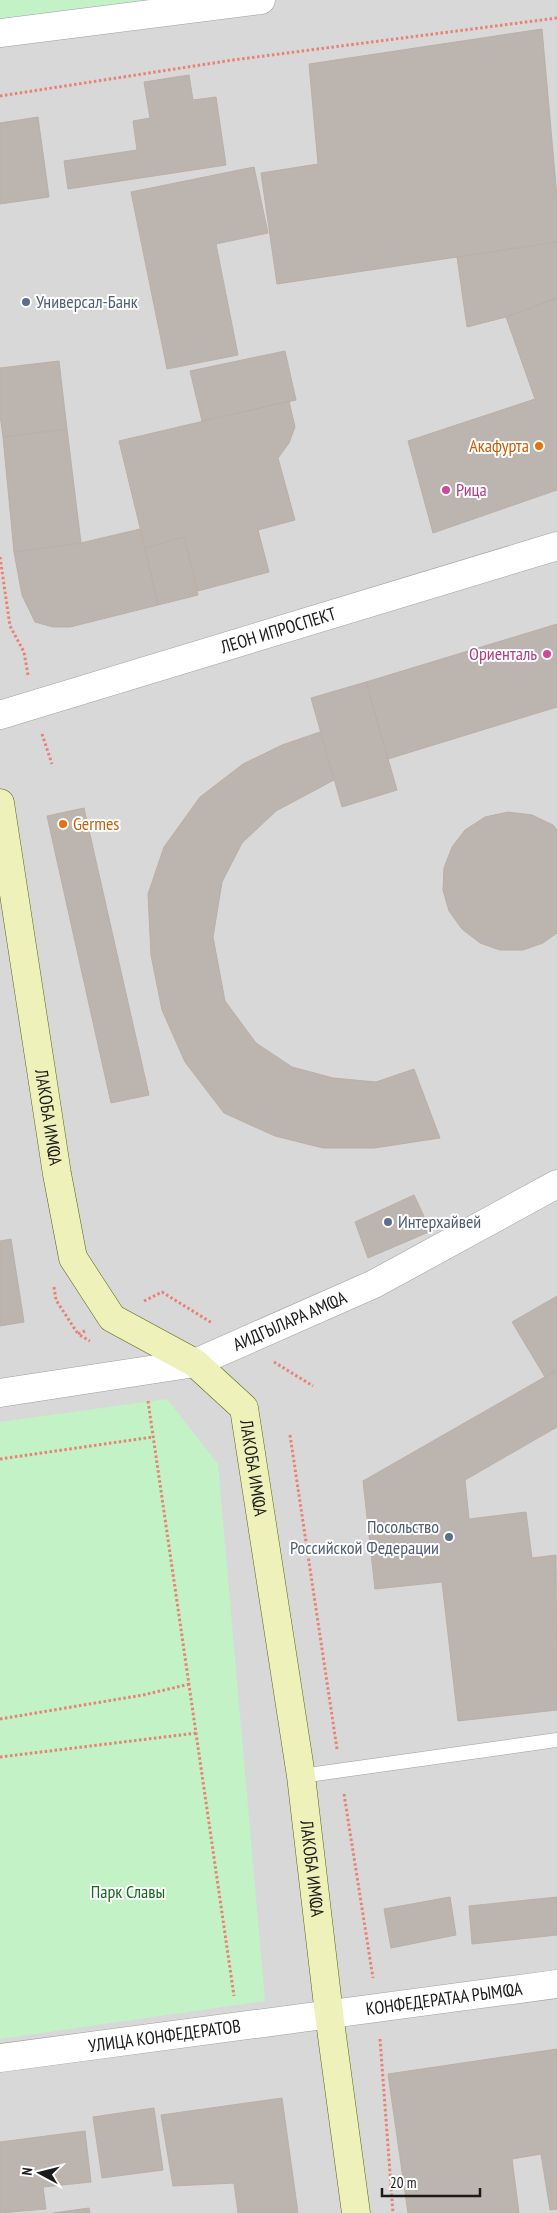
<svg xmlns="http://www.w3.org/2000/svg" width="557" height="2213" font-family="'PT Sans Narrow',sans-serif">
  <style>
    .residential { fill: #d9d8d8 }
    .park { fill: #c2f2c6 }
    .building { fill: #bbb4af; stroke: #bbafa6 }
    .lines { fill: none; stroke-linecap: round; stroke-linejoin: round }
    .service-casing { stroke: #9f9f9f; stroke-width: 15 }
    .minor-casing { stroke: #9f9f9f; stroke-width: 29 }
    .secondary-casing { stroke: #5a6311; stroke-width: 29 }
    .path { stroke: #e98275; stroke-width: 3; stroke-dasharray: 2.5 2.5; stroke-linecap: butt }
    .service { stroke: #fff; stroke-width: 14 }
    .minor { stroke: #fff; stroke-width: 28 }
    .secondary { stroke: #eef1ba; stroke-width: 28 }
    .service-dot { fill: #5c6f8a; stroke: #fff; stroke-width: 2 }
    .food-dot { fill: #e8710a; stroke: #fff; stroke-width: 2 }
    .hotel-dot { fill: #d1479c; stroke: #fff; stroke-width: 2 }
    .labels { text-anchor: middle; stroke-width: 4; stroke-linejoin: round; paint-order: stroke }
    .service-label { font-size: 18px; fill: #4e5e75; stroke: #fff; text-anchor: start }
    .food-label { font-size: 18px; fill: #c56008; stroke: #fff; text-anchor: end }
    .hotel-label { font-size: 18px; fill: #b23c85; stroke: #fff; text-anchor: start }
    .street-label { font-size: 18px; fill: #1b1b1b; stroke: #fff }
    .park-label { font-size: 18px; fill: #176b1f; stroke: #fff }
  </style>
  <rect width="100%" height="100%" fill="#ebe8e2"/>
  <path class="residential" d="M0,0H557V2213H0Z"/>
  <path class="park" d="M0,0H261L0,33Z
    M167,1399L218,1464L265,2001L0,2039V1422Z"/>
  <path class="building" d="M542,29L557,197V242L277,284L261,173L318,164L309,64Z
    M189,75L193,100L216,97L226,165L68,189L64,161L137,150L133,121L150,118L144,82Z
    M38,117L49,197L0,204V123Z
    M254,167L268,233L216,244L238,355L167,369L131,192Z
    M557,242V298L506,317L467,327L457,257Z
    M557,298V490L433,533L408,441L535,399L506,317Z
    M285,351L296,400L202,421L190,371Z
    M59,361L67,429L3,437L0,415V368Z
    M289,401L295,427L289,443L278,458L295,520L258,530L269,572L198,591L184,537L145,548L119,441Z
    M67,429L81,543L14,552L3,437Z
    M140,529L158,605L70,627H53L35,622L22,595L14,552L81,543Z
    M184,537L198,595L158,605L145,548Z
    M557,624V707L388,759L366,682Z
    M366,682L397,790L342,807L311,698Z
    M320,732L334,780L276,811L242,843L222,882L213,937L225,1001L256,1043L292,1067L333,1078L376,1082L414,1069L440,1138L374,1148H323L275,1136L224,1113L185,1062L162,1010L151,955L148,894L164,847L200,797L243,764L282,745Z
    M84,808L149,1095L111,1103L47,816Z
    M508,812L532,815L553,825L557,830V933L543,943L523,950H500L480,943L462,929L449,911L443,890L444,868L452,847L465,830L485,817Z
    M414,1195L431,1231L368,1258L355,1222Z
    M11,1239L24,1322L0,1326V1241Z
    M557,1296V1370L545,1377L512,1322Z
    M557,1370V1427L465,1480L469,1519L526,1512L532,1558L556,1555L557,1710L458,1721L442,1582L375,1589L363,1481Z
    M450,1897L456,1935L391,1948L384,1909Z
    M557,1897V1935L472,1944L469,1906Z
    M557,2049V2209L550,2210L541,2154L512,2159L519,2213H408L388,2074Z
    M282,2098L298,2213H238L234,2183L173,2186L161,2115Z
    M154,2108L163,2170L102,2178L93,2117Z
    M85,2131L91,2182L43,2187L46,2209L0,2213V2142Z
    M89,2208L90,2213H53Z"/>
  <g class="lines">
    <defs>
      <path id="service" d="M301,1776L557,1740"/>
      <g id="minor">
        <path d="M0,33L261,0"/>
        <path id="s1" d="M0,715L557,546"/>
        <path id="s2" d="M0,1393L195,1363L374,1284L557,1184"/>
        <path id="s3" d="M0,2058L557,1984"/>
      </g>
      <g id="secondary">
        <path id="s4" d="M0,803L57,1174L73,1258L112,1318L195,1363L244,1408L301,1776L329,2014L356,2213"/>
      </g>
    </defs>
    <use href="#service" class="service-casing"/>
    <use href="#minor" class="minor-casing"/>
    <use href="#secondary" class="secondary-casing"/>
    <path class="path" d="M0,96L233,60L557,18
      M0,557L10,626L24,652L28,675
      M42,734L52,764
      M54,1287L56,1300L78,1334
      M144,1301L162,1292L212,1323
      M85,1331L78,1334L90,1341
      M274,1362L313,1386
      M148,1401L234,1996
      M290,1435L337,1749
      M0,1459L153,1437
      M0,1719L143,1695L190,1684
      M0,1757L197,1733
      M344,1794L373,1978
      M380,2039L393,2213"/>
    <use href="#service" class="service"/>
    <use href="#minor" class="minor"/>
    <use href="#secondary" class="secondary"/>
  </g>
  <g class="service-dot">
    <circle cx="26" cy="302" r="5"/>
    <circle cx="388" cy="1222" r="5"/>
    <circle cx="449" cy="1537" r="5"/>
  </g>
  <g class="food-dot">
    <circle cx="539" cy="446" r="5"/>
    <circle cx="63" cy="824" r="5"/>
  </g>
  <g class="hotel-dot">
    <circle cx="446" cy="490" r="5"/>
    <circle cx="547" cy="654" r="5"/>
  </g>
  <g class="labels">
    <g class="service-label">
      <text x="36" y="308">Универсал-Банк</text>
      <text x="398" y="1228">Интерхайвей</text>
      <text x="439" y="1533" text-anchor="end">Посольство<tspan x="439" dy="21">Российской Федерации</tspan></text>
    </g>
    <g class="food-label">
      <text x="529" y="452">Акафурта</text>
      <text x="73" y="830" text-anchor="start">Germes</text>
    </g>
    <g class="hotel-label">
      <text x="456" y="496">Рица</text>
      <text x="537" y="660" text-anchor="end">Ориенталь</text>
    </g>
    <g class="street-label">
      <text dy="6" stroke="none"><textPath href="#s1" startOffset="291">ЛЕОН ИПРОСПЕКТ</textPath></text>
      <text dy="6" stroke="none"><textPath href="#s4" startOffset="318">ЛАКОБА ИМҨА</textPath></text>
      <text dy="6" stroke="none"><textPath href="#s2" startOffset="301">АИДГЫЛАРА АМҨА</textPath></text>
      <text dy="6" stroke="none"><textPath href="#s4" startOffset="754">ЛАКОБА ИМҨА</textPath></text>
      <text dy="6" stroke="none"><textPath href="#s4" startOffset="1159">ЛАКОБА ИМҨА</textPath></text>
      <text dy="6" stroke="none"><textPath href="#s3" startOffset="448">КОНФЕДЕРАТАА РЫМҨА</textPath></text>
      <text dy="6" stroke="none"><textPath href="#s3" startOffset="166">УЛИЦА КОНФЕДЕРАТОВ</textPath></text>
    </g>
    <g class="park-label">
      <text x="128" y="1898">Парк Славы</text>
    </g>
  </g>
  <g transform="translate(40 2173) rotate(277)" stroke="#ffffff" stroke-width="4" paint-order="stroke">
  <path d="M0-4L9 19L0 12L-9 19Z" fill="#1b1b1b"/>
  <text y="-8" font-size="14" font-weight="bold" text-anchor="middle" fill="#1b1b1b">N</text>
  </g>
  <path d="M382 2188v8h98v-8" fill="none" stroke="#1b1b1b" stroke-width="2.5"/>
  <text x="390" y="2188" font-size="15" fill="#1b1b1b" stroke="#ffffff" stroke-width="4" paint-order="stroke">20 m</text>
</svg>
